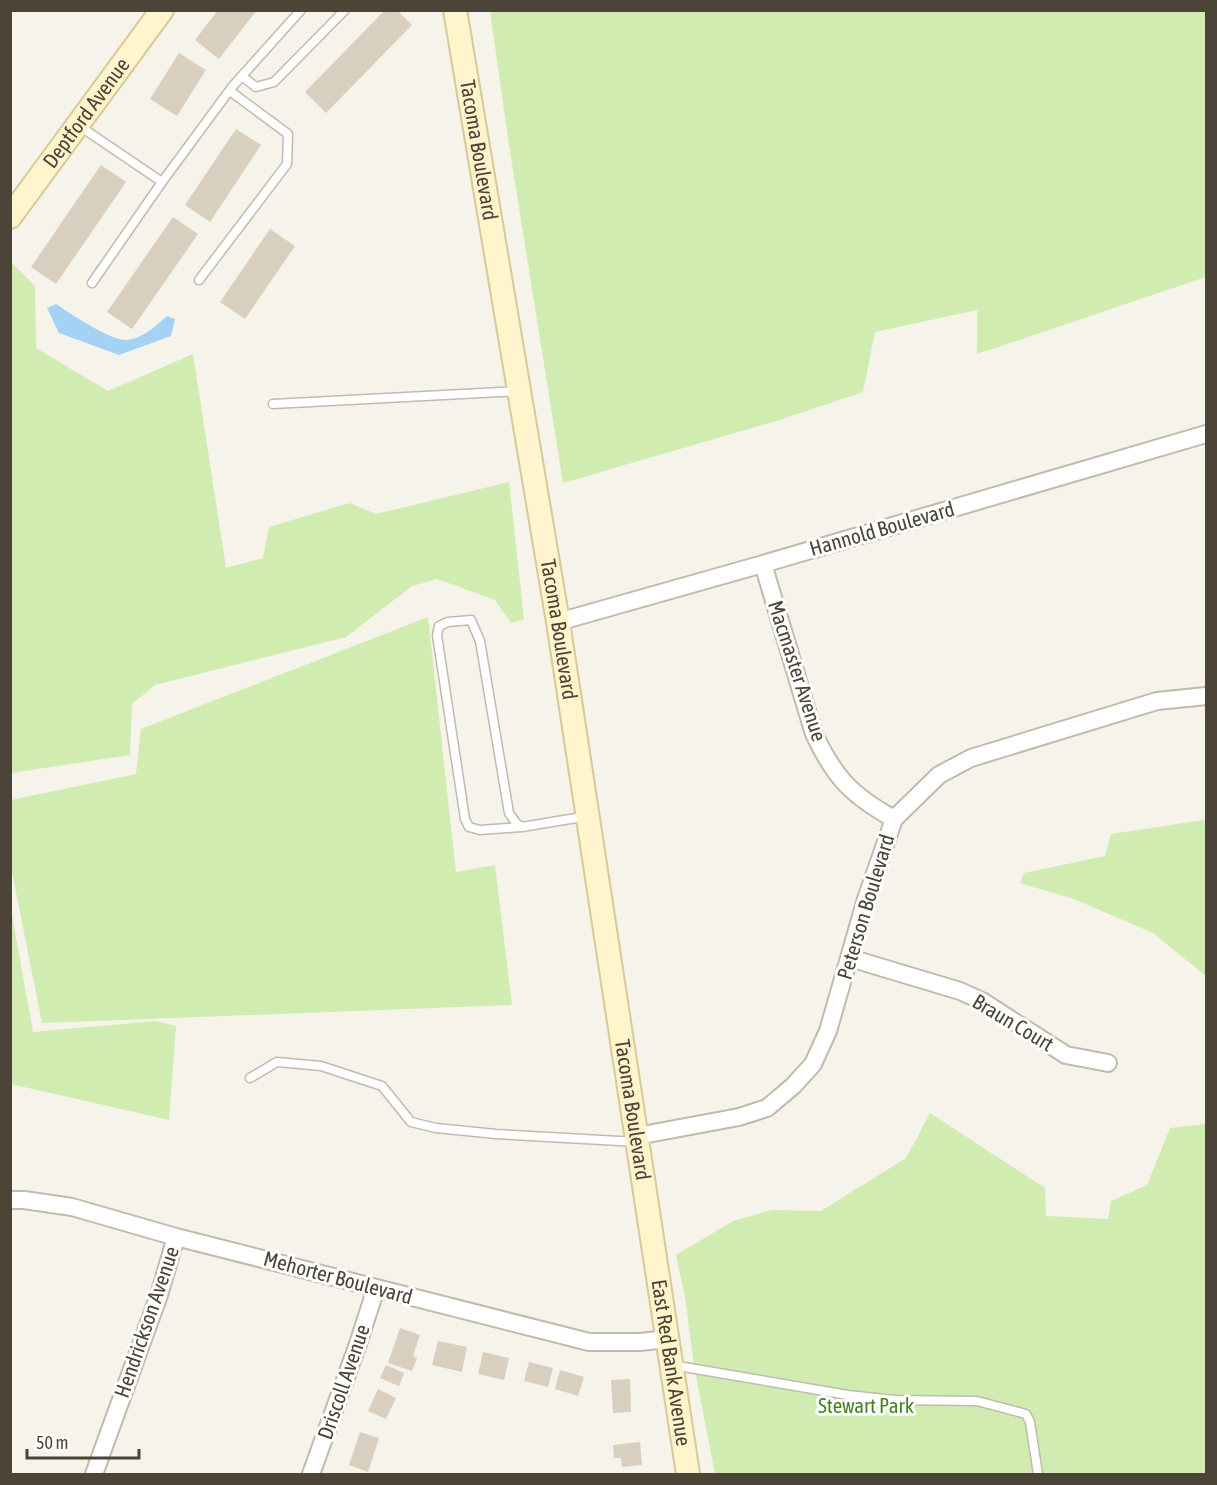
<svg xmlns="http://www.w3.org/2000/svg" width="1217" height="1485" font-family="'Asap Condensed',sans-serif">
  <style>
    .green { fill: #d0ecb1 }
    .water { fill: #a4d2f5 }
    .building { fill: #d8cfbf }
    .lines { fill: none; stroke-linecap: round; stroke-linejoin: round }
    .lane-casing { stroke: #c2bbac; stroke-width: 11 }
    .street-casing { stroke: #c2bbac; stroke-width: 20 }
    .secondary-casing { stroke: #d8c998; stroke-width: 26 }
    .lane { stroke: #fff; stroke-width: 8 }
    .street { stroke: #fff; stroke-width: 16 }
    .secondary { stroke: #fff4cb; stroke-width: 22 }
    .labels { text-anchor: middle; stroke-width: 6; stroke-linejoin: round; paint-order: stroke }
    .street-label { font-size: 21px; fill: #4b4437; stroke: #fff }
    .park-label { font-size: 21px; fill: #468126; stroke: #fff }
  </style>
  <rect width="100%" height="100%" fill="#f6f3ea"/>
  <path class="green" d="M490,11H1206V277L977,354V310L875,332L863,392L776,421L563,483L509,145Z
    M11,262L35,286L36,348L108,391L193,354L226,568L263,558L269,527L350,503L376,514L509,482L524,619L511,623L495,600L437,579L412,586L346,637L155,685L132,704L130,755L11,773Z
    M428,617L456,872L495,865L512,1005L42,1023L11,867V800L136,774L141,729Z
    M1204,820L1206,828V976L1153,933L1074,899L1020,883L1024,873L1105,856L1111,834Z
    M11,909L33,1032L156,1021L176,1026L169,1120L11,1084Z
    M930,1113L1045,1188L1046,1216L1108,1219L1111,1201L1147,1185L1170,1128L1206,1124V1474H715L694,1366L685,1297L676,1255L733,1221L772,1210L821,1211L906,1158Z"/>
  <path class="water" d="M56,304C69,313 111,341 127,340C142,339 156,326 167,316L175,319L171,336L119,355L59,333L47,308Z"/>
  <path class="building" d="M218,10H257L219,59L195,40Z
    M385,10H397L412,25L326,113L305,92Z
    M179,53L206,70L177,116L150,99Z
    M236,129L261,145L210,222L185,205Z
    M101,165L126,182L56,284L31,267Z
    M173,217L198,234L132,329L107,312Z
    M270,229L295,246L245,319L220,302Z
    M400,1328L420,1335L413,1356L417,1358L412,1371L388,1363Z
    M438,1341L467,1347L462,1372L432,1365Z
    M483,1352L509,1358L504,1380L478,1374Z
    M529,1362L553,1368L548,1387L524,1381Z
    M386,1365L404,1373L399,1386L380,1378Z
    M560,1370L584,1377L578,1396L555,1389Z
    M630,1379L631,1412L613,1413L611,1380Z
    M378,1389L396,1398L386,1419L368,1411Z
    M360,1432L379,1438L368,1472L349,1465Z
    M640,1442L642,1465L622,1467L621,1458H614L613,1445Z"/>
  <g class="lines">
    <defs>
      <path id="lane" d="M242,76L256,87L274,82L345,10
        M78,125L162,182L92,283
        M162,182L232,87L301,10
        M199,280L287,164L288,134L230,91
        M273,404L519,391
        M522,827L480,830L469,827L465,819L437,635L439,626L448,622L471,620L480,641L509,813L516,823L522,827L588,816
        M250,1078L277,1062L321,1066L382,1086L411,1122L436,1128L496,1134L637,1142
        M672,1365L848,1395L895,1400L977,1401L1026,1414L1030,1422L1038,1474"/>
      <path id="street" d="M763,564L814,734C835,778 851,795 894,819
        M558,622L763,564L1206,434
        M850,958L960,991L982,1001L1066,1055L1108,1063
        M637,1136L739,1117L767,1108L793,1086L813,1064L828,1031L866,899L894,819L939,775L971,758L1157,701L1206,696
        M10,1200H24L72,1207L176,1237L589,1342H640L668,1339
        M94,1474L159,1295L176,1237
        M311,1474L358,1344L376,1288"/>
      <g id="secondary">
        <path id="s1" d="M455,10L558,622L688,1474"/>
        <path id="s2" d="M10,217L162,10"/>
      </g>
    </defs>
    <use href="#lane" class="lane-casing"/>
    <use href="#street" class="street-casing"/>
    <use href="#secondary" class="secondary-casing"/>
    <use href="#lane" class="lane"/>
    <use href="#street" class="street"/>
    <use href="#secondary" class="secondary"/>
  </g>
  <g class="labels">
    <g class="street-label">
      <text dy="7" stroke="none"><textPath href="#s2" startOffset="129">Deptford Avenue</textPath></text>
      <text dy="7" stroke="none"><textPath href="#s1" startOffset="142">Tacoma Boulevard</textPath></text>
      <text transform="translate(882 529) rotate(-16)" y="7">Hannold Boulevard</text>
      <text dy="7" stroke="none"><textPath href="#s1" startOffset="628">Tacoma Boulevard</textPath></text>
      <text transform="translate(797 671) rotate(72)" y="7">Macmaster Avenue</text>
      <text transform="translate(866 907) rotate(-73)" y="7">Peterson Boulevard</text>
      <text transform="translate(1013 1023) rotate(31)" y="7">Braun Court</text>
      <text dy="7" stroke="none"><textPath href="#s1" startOffset="1114">Tacoma Boulevard</textPath></text>
      <text transform="translate(338 1278) rotate(15)" y="7">Mehorter Boulevard</text>
      <text transform="translate(147 1322) rotate(-71)" y="7">Hendrickson Avenue</text>
      <text dy="7" stroke="none"><textPath href="#s1" startOffset="1370">East Red Bank Avenue</textPath></text>
      <text transform="translate(344 1382) rotate(-71)" y="7">Driscoll Avenue</text>
    </g>
    <g class="park-label">
      <text x="866" y="1413">Stewart Park</text>
    </g>
  </g>
  <rect width="1217" height="1485" fill="none" stroke="#4b4437" stroke-width="24"/>
  <path d="M27 1449v9h112v-9" fill="none" stroke="#4b4437" stroke-width="3"/>
  <text x="36" y="1449" font-size="18" fill="#4b4437" stroke="#ffffff" stroke-width="4.5" paint-order="stroke">50 m</text>
</svg>
